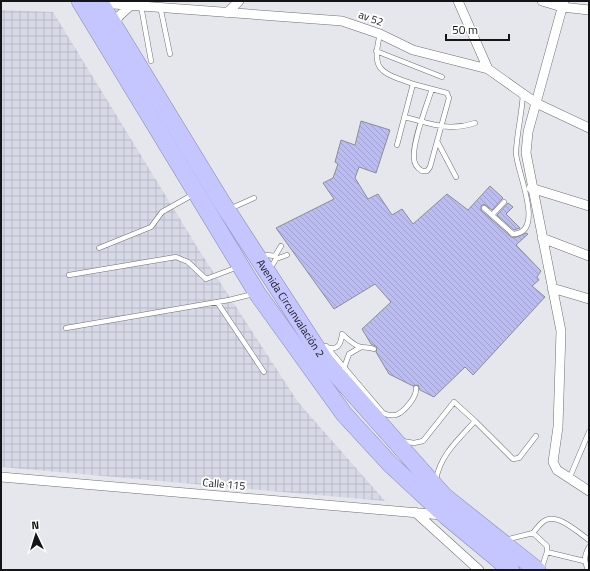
<svg xmlns="http://www.w3.org/2000/svg" width="590" height="571" font-family="'Titillium Web',sans-serif">
  <style>
    .industrial { fill: url(#industrial-grid) }
    .building { fill: url(#building-back-hatch); stroke: #8d8e94 }
    .lines { fill: none; stroke-linecap: round; stroke-linejoin: round }
    .lane-casing { stroke: #6e6f75; stroke-width: 5.5 }
    .street-casing { stroke: #6e6f75; stroke-width: 10 }
    .highway-casing { stroke: #8787ae; stroke-width: 18 }
    .lane { stroke: #fff; stroke-width: 4.5 }
    .street { stroke: #fff; stroke-width: 9 }
    .highway { stroke: #c5c5ff; stroke-width: 17 }
    .labels { text-anchor: middle; stroke-width: 4; stroke-linejoin: round; paint-order: stroke }
    .street-label { font-size: 11px; fill: #141517; stroke: #fff }
  </style>
  <defs>
    <pattern id="industrial-grid" width="8" height="8" patternUnits="userSpaceOnUse"><rect width="8" height="8" fill="#d8d9e7"/><path d="M0 4h8M4 0v8" fill="none" stroke="#b8b9c5"/></pattern>
    <pattern id="building-back-hatch" width="6" height="6" patternUnits="userSpaceOnUse"><rect width="6" height="6" fill="#bbbcf1"/><path d="M-1 5l2 2M0 0l6 6M5-1l2 2" fill="none" stroke="#a0a1ce"/></pattern>
  </defs>
  <rect width="100%" height="100%" fill="#e6e6ed"/>
  <path class="industrial" d="M1,10L53,12L199,250L298,402L385,501L1,467Z"/>
  <path class="building" d="M361,121L390,130L376,173L359,167L355,178L368,199L378,194L392,215L402,209L413,224L447,194L468,210L490,186L503,198L492,210L484,204L481,206V210L511,237L514,238L526,233L528,234L516,245L541,271L537,277L539,280L532,286L545,297L473,375L465,367L434,397L420,390L418,385L413,386L389,374L376,352L377,347L371,344L362,329L391,302L375,284L334,309L276,228L334,199L323,183L333,178L338,164L335,162L341,140L355,145Z
    M508,203L513,207L506,214L520,228L514,230L497,215Z"/>
  <g class="lines">
    <defs>
      <path id="lane" d="M141,6L151,61
        M160,6L170,54
        M380,34C371,71 380,72 413,84L397,145
        M376,51L442,77
        M413,84L447,93L449,98L430,167L427,171H422C417,168 414,163 414,158C412,143 427,104 432,89
        M404,117C430,123 448,132 475,123
        M437,141L456,177
        M234,207L254,198
        M484,208L513,234C547,233 515,168 516,152C517,132 522,113 523,94
        M492,215L504,202
        M99,248L151,227L162,212L194,194
        M267,255L275,256L281,246
        M273,264L276,259L287,255
        M69,275L176,257L188,262L206,279L238,267
        M217,302L264,372
        M66,328L229,300L253,294
        M342,334C348,339 354,346 361,347C366,348 369,347 374,349
        M326,346L383,413C387,415 391,416 396,415C404,412 417,397 416,388
        M327,347C338,351 341,344 342,334
        M344,368L349,354L361,347
        M475,421L513,459L519,458L536,436
        M402,441L414,443L423,441L454,402L475,421C459,439 440,455 436,480
        M569,479L589,432
        M533,533C536,529 540,524 544,521C557,512 579,533 589,540
        M505,540L533,533L547,546V552L541,570
        M547,552L584,561
        M588,570C584,560 584,556 589,547"/>
      <path id="street" d="M458,1L488,69
        M542,1L562,7L589,10
        M564,1L528,132L526,153L561,331L558,427L553,462L557,470L589,491
        M100,3L342,21L380,34L413,50L488,69L536,103L589,128
        M227,13L239,1
        M115,27L118,17L131,5
        M531,188L589,206
        M542,238L589,256
        M552,288L589,299
        M1,477L442,515
        M415,512L479,570"/>
      <g id="highway">
        <path d="M80,1L257,293L344,414L390,464L446,516L511,570"/>
        <path id="s1" d="M99,1L221,201L327,364L444,496L537,570"/>
      </g>
    </defs>
    <use href="#lane" class="lane-casing"/>
    <use href="#street" class="street-casing"/>
    <use href="#highway" class="highway-casing"/>
    <use href="#lane" class="lane"/>
    <use href="#street" class="street"/>
    <use href="#highway" class="highway"/>
  </g>
  <g class="labels">
    <g class="street-label">
      <text transform="translate(371 18) rotate(20)" y="4">av 52</text>
      <text dy="4" stroke="none"><textPath href="#s1" startOffset="362">Avenida Circunvalación 2</textPath></text>
      <text transform="translate(224 484) rotate(5)" y="4">Calle 115</text>
    </g>
  </g>
  <rect width="590" height="571" fill="none" stroke="#141517" stroke-width="4"/>
  <g transform="translate(36 535) rotate(356)" stroke="#ffffff" stroke-width="3" paint-order="stroke">
  <path d="M0-3L7 15L0 10L-7 15Z" fill="#141517"/>
  <text y="-6" font-size="11" font-weight="bold" text-anchor="middle" fill="#141517">N</text>
  </g>
  <path d="M446 34v6h63v-6" fill="none" stroke="#141517" stroke-width="2"/>
  <text x="452" y="34" font-size="12" fill="#141517" stroke="#ffffff" stroke-width="3" paint-order="stroke">50 m</text>
</svg>
